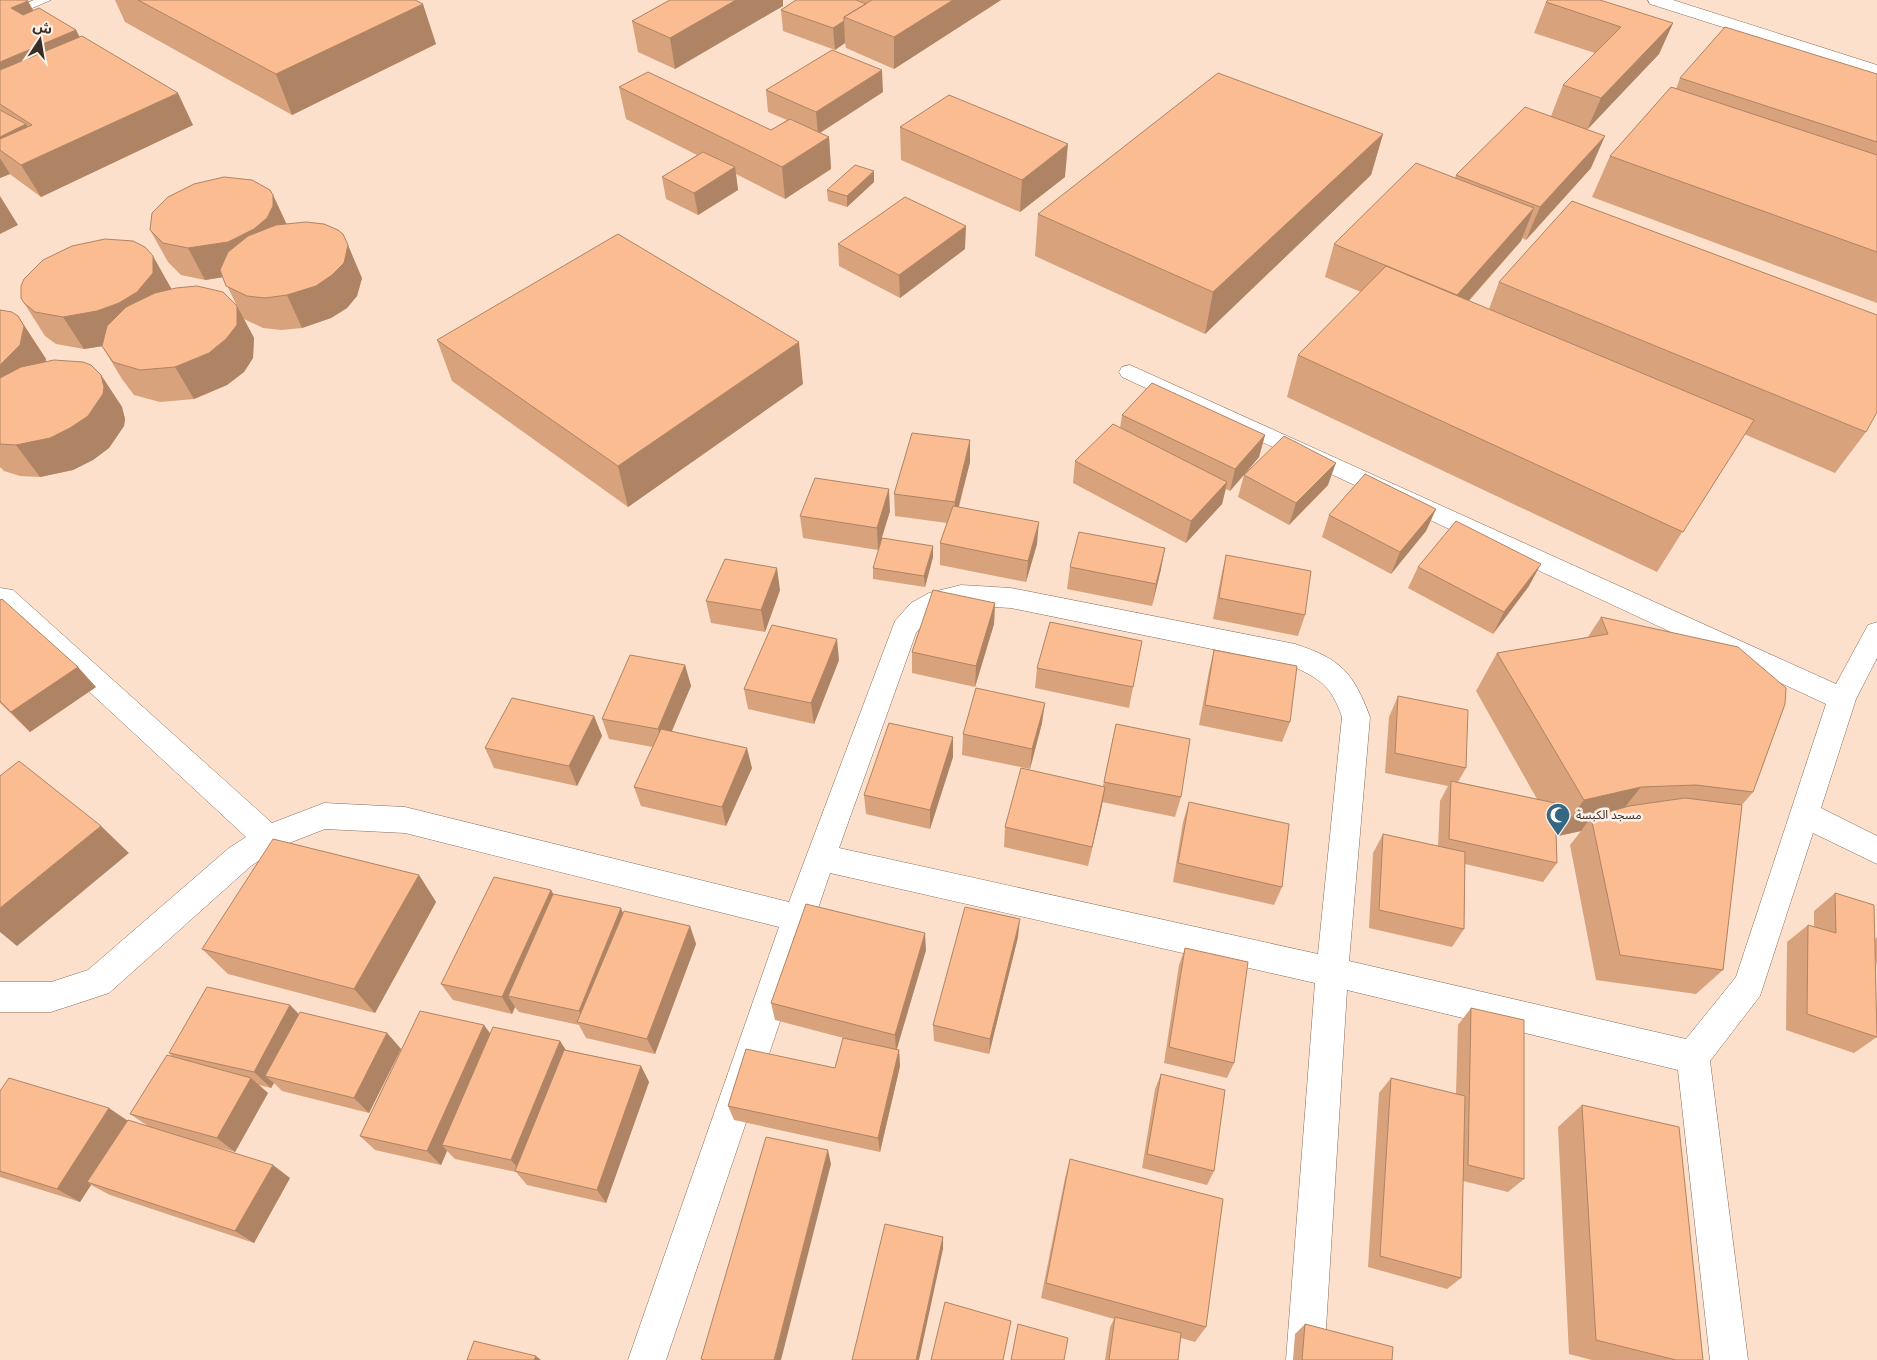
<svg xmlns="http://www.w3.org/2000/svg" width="1877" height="1360" font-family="'Roboto Condensed','Noto Sans Arabic',sans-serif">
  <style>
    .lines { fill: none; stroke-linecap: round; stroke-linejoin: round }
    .lane-casing { stroke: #866c5a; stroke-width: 1 }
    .street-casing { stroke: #866c5a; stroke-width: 1 }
    .lane { fill: #fff; fill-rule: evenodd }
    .street { fill: #fff; fill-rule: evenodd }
    .wall { fill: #d7a27c }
    .shaded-wall { fill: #af8465 }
    .building { fill: #fabc90; stroke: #af8465 }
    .labels { text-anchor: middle; stroke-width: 5; stroke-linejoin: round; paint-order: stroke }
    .poi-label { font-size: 12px; fill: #392e26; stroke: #fdf1e9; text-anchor: start }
  </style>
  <rect width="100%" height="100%" fill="#fde0cc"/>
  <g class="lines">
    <defs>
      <path id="lane" d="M34,0H51L0,22V14Z"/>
      <path id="street" d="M1648,0H1673L1877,65V76L1650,4Z
        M1130,365L1836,684L1868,625L1877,622V658L1856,699L1821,808L1877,836V864L1813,833L1760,996L1710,1061L1748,1360H1710L1678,1070L1347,990L1324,1360H1286L1315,983L830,873L666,1360H628L779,927L405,833L325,829L279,847L251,866L109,993L51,1012H0V982H51L88,970L229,848L246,837L0,609V588L13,590L272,823L324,803L405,807L789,902L895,621L911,603L929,593L961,585L1011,588L1295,644C1341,659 1353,672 1370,717L1349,961L1686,1039L1736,977L1826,704L1122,377L1119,372L1122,367ZM961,605L1011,608L1290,665C1320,679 1331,685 1342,717L1318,954L839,848L916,633C929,617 940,609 961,605Z"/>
    </defs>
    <use href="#lane" class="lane-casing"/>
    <use href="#street" class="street-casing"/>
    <use href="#lane" class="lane"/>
    <use href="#street" class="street"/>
  </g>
  <path class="wall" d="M0,0L28,1L33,11L76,30L79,37L193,125L41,197L11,175L10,174L0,178Z
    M115,0H415L436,44L292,115L125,22Z
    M670,0H783V6L675,69L638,52L632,21Z
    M796,0H1001L894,69L846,48L845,43L835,50L783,31L781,10Z
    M1546,2L1673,23L1659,54L1587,129L1591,168L1526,240L1522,238L1521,241L1469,301L1489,309L1499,282L1866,432L1835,473L1744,434L1657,572L1287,397L1298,355L1361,292L1325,277L1334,244L1455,178L1456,175L1551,116L1563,85L1595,53L1534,33Z
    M1877,74V303L1592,197L1610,156L1676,89L1680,78Z
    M619,87L771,130L787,120L768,112L766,90L883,92L820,133L829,137L831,169L785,199L736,174L738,190L698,215L666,199L662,177L697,155L626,119Z
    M900,127L1065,177L1020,212L901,160Z
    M1383,134L1371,175L1205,334L1035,256L1038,214Z
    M874,171V182L847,207L828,201L827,190Z
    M273,195L286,224L362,278L357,296L347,308L331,318L302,328L281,330L263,328L244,319L254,338L253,358L244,372L227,385L194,399L160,402L134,395L122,379L102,346L84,349L56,344L45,336L24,303L171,289L236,304L223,277L205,280L181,275L168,262L150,230Z
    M838,244L965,249L900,298L839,266Z
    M0,310L18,316L46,359V362L101,375L122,407L125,419L124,426L109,448L93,460L73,470L40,477L20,476L4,471L0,467Z
    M437,340L803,384L628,507L452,381Z
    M1122,415L1265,435L1259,457L1245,474L1328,485L1289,525L1238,497L1244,475L1230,491L1226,489L1222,504L1186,543L1073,483L1075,461L1120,428Z
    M970,462L959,507L1037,544L1026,582L940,565V543L947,523L895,516L894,494Z
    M1436,509L1426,531L1391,574L1322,537L1329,515Z
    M890,511L878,550L803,538L800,516Z
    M933,546V557L925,587L873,579V568Z
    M1226,555L1305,615L1298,636L1213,619L1221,577Z
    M1070,567L1161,569L1152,606L1067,589Z
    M1418,567L1529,586L1493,634L1408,588Z
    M780,590L765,632L711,623L706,601Z
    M0,599L96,687L30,732L0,703Z
    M995,603L994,624L975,687L912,673V652Z
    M1601,617L1753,792L1742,805L1723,970L1696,994L1596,980L1570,845L1581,831L1558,836L1556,833L1557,863L1543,882L1465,864L1464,929L1452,947L1369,928L1373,853L1383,834L1438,846L1440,801L1448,786L1385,773L1389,717L1398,696L1466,768L1458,782L1537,799L1476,691L1497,653L1588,637Z
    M1142,641L1129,708L1035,688L1037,668Z
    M1214,650L1290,722L1282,742L1199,725L1209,671Z
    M839,660L814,724L748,709L744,689Z
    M685,665L691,686L672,731L752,768L726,826L641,806L634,787L653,747L609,739L602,719Z
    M594,716L602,736L577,786L494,768L485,748Z
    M1042,723L1030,769L962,755L963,734Z
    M1116,724L1181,797L1175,817L1102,802L1088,866L1004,847L1005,827L1103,786Z
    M953,757L930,829L866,814L864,795Z
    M1189,802L1282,887L1274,905L1173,882L1183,822Z
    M419,875L436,902L375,1013L228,974L202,949Z
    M551,890L554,895L623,913L690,926L696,944L655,1054L586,1038L579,1025L519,1012L515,1007L512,1014L453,1000L441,984Z
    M1835,893L1875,939L1877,937V966L1875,956L1877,1037L1854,1053L1786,1030L1787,942L1808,925L1814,927V911Z
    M1018,937L989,1054L934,1041L933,1025Z
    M1185,948L1234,1063L1227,1078L1164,1063L1179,965Z
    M926,950L897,1049L899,1050L900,1066L880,1152L734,1120L728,1106L835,1068L855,1041L775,1020L771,1003Z
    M290,1005L299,1014L387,1033L401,1049L369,1113L282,1091L274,1083L271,1088L259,1085L268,1093L235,1152L195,1141L290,1178L254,1243L110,1195L91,1185L80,1202L0,1177V1091L127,1120L148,1126L130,1114L173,1057L169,1053Z
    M1471,1008L1524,1179L1508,1192L1463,1181L1461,1278L1447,1289L1368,1267L1379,1093L1391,1078L1456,1094L1458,1025Z
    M484,1025L490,1033L560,1041L566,1050L641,1066L649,1082L606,1203L527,1185L516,1172L455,1159L447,1151L441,1165L375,1150L360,1136Z
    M1161,1074L1214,1171L1207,1185L1142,1168L1155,1089Z
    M1582,1105L1703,1360H1592L1569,1354L1558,1127Z
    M1070,1159L1206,1327L1195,1342L1181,1338L1178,1360H1105L1110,1327L1114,1319L1041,1298L1065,1178Z
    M1305,1324L1392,1360H1293L1295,1334Z"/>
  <path class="shaded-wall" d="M736,0H783V6L675,69L670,38Z
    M953,0H1001L894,69V37Z
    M28,1L45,32L11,8Z
    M423,4L436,44L292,115L276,74Z
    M844,21L845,43L835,50L833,28Z
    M1673,23L1659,54L1587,130L1601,98Z
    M76,30L93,62L0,101V62Z
    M882,70L883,92L818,134L816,112Z
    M178,93L193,125L41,197L21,165L0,150V137L26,124L43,155Z
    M1383,134L1371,175L1205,334L1213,292Z
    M1605,136L1591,168L1526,240L1540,207Z
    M829,137L831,169L785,199L782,167Z
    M1068,144L1065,177L1020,212L1022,180Z
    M0,158L10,174L0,178Z
    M735,167L738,190L698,215L694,193Z
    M874,171V182L847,207V196Z
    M273,195L288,227L244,274L205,280L188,248Z
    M0,196L18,225L0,234Z
    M1534,208L1521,241L1445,327L1457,295Z
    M966,226L965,249L900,298L899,275Z
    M348,245L362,278L357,296L347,308L331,318L302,328L287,295Z
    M153,256L171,288V305L117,344L84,349L63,317Z
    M237,306L254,338L253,358L244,372L227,385L194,399L175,367Z
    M18,316L46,359L43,377L0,408V365Z
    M799,342L803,384L628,507L618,466Z
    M101,375L122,407L125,419L124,426L109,448L93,460L73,470L40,477L16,445Z
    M1265,435L1259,457L1230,491L1235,469Z
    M970,440V462L954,524L955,502Z
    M1336,463L1328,485L1289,525L1296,503Z
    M1227,482L1222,504L1186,543L1191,521Z
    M889,489L890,511L878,550L877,528Z
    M1436,509L1426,531L1391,574L1400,552Z
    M1039,522L1037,544L1026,582L1028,561Z
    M933,546V557L925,587L924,576Z
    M1165,548L1161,569L1152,606L1156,584Z
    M1541,564L1529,586L1493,634L1504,612Z
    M777,568L780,590L765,632L761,610Z
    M995,603L994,624L975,687L976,666Z
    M837,639L839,660L814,724L811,703Z
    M685,665L691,686L664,749L658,729Z
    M78,667L96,687L30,732L11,712Z
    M1045,703L1042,723L1030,769L1032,749Z
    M594,716L602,736L577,786L569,766Z
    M953,737V757L930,829V810Z
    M747,748L752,768L726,826L722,807Z
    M1105,787L1102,806L1088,866L1092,847Z
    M1641,787L1612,823L1591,817L1581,831L1558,836L1584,800Z
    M101,826L129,853L17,946L0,932V908Z
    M419,875L436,902L375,1013L354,989Z
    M551,890L560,908L508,996L515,1007L512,1014L502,997Z
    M621,908L628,926L586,1024L579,1011Z
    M1020,919L1018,937L989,1054L990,1039Z
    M690,926L696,944L655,1054L647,1039Z
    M925,933L926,950L896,1051L895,1035Z
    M290,1005L306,1022L265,1076L274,1083L271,1088L254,1072Z
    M484,1025L495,1041L442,1145L447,1151L441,1165L427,1151Z
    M387,1033L401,1049L369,1113L354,1098Z
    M560,1041L570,1057L522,1173L511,1160Z
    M899,1050L900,1066L880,1152L878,1138Z
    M641,1066L649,1082L606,1203L597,1190Z
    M251,1078L268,1093L235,1152L217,1138Z
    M109,1108L131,1123L87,1182L91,1185L80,1202L57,1189Z
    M828,1150L831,1164L781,1360H774Z
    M273,1165L290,1178L254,1243L235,1231Z
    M943,1237V1249L919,1360H916Z
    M536,1356L541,1360H534Z"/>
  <path class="building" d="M0,0H26L28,1L11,8L23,15L39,8L76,30L0,62Z
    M138,0H415L423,4L276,74Z
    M670,0H736L670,38L632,21Z
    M796,0H856L866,4L844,17V21L833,28L781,10Z
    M872,0H953L894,37L844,17Z
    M1548,0H1600L1673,23L1601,98L1563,85L1621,27L1546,2Z
    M1725,27L1877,74V142L1680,78Z
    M82,36L178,93L21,165L0,150V139L32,125L0,104V70Z
    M832,50L882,70L816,112L766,90Z
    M648,72L771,130L790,119L829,137L782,167L619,87Z
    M1218,73L1383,134L1213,292L1038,214Z
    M1671,87L1877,155V252L1610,156Z
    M949,95L1068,144L1022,180L900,127Z
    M1525,107L1605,136L1540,207L1456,175Z
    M0,110L26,124L0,137Z
    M703,152L735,167L694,193L662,177Z
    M1416,163L1534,208L1457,295L1334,244Z
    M855,165L874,171L847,196L827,190Z
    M224,177L252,180L270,190L273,195V206L267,218L254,229L228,242L188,248L163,243L150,230L152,213L168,197L194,184Z
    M905,197L966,226L899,275L838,244Z
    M1572,201L1877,315V412L1866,432L1499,282Z
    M306,222L324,224L338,230L343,234L348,245L344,263L332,275L316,286L287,295L265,298L247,296L226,286L220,270L228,252L248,236L276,225Z
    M618,234L799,342L618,466L437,340Z
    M105,239L133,241L145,247L153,256V273L137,292L119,303L97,311L63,317L35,312L24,303L21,298V286L24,279L43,260L72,246Z
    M1386,266L1754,420L1683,532L1298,355Z
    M197,286L223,292L237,306V325L226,339L209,353L175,367L140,370L113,362L102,346L107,326L126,307L155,293L176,288Z
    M0,310L12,312L18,316L24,326L20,345L0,365Z
    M54,360L83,362L91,365L101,375L104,387L103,394L88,416L70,428L50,438L16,445L0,444V378L21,367Z
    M1152,383L1265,435L1235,469L1122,415Z
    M1113,424L1227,482L1191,521L1075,461Z
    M912,433L970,440L955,502L894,494Z
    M1284,436L1336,463L1296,503L1244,475Z
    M1365,474L1436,509L1400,552L1329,515Z
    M815,478L889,489L877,528L800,516Z
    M953,506L1039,522L1028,561L940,543Z
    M1456,521L1541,564L1504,612L1418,567Z
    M1079,532L1165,548L1156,584L1070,567Z
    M882,538L933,546L924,576L873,568Z
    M1226,555L1311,571L1305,615L1219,598Z
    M725,559L777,568L761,610L706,601Z
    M933,590L995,603L976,666L912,652Z
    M2,599L78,667L11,712L0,701V600Z
    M1601,617L1738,647L1786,688L1785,704L1753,792L1696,785L1641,787L1584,800L1497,653L1608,634Z
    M1050,622L1142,641L1133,687L1037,668Z
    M772,625L837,639L811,703L744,689Z
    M1214,650L1297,666L1290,722L1205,705Z
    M630,655L685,665L658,729L602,719Z
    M976,688L1045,703L1032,749L963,734Z
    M1398,696L1468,710L1466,768L1395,753Z
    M512,698L594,716L569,766L485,748Z
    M889,723L953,737L930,810L864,795Z
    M1116,724L1190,739L1181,797L1104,782Z
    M661,729L747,748L722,807L634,787Z
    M19,761L101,826L0,908V776Z
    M1021,768L1105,787L1092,847L1005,827Z
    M1451,781L1555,803L1557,863L1449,839Z
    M1685,798L1742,805L1723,970L1620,955L1591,817L1629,806Z
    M1189,802L1289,824L1282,887L1178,863Z
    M1383,834L1465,852L1464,929L1379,910Z
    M273,839L419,875L354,989L202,949Z
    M494,877L551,890L502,997L441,984Z
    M1835,893L1874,905L1877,1037L1807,1014L1808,925L1836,933Z
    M553,894L621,908L579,1011L508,996Z
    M806,904L925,933L895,1035L771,1003Z
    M965,907L1020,919L990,1039L933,1025Z
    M624,911L690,926L647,1039L577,1022Z
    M1185,948L1248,962L1234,1063L1169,1047Z
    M207,987L290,1005L254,1072L169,1053Z
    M1471,1008L1524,1020V1179L1468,1165Z
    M420,1011L484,1025L427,1151L360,1136Z
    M300,1012L387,1033L354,1098L265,1076Z
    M493,1027L560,1041L511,1160L442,1145Z
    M843,1038L899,1050L878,1138L728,1106L746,1049L835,1068Z
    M564,1050L641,1066L597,1190L515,1171Z
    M167,1055L251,1078L217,1138L130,1114Z
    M1161,1074L1225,1090L1214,1171L1147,1154Z
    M9,1078L109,1108L57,1189L0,1171V1091Z
    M1391,1078L1465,1096L1461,1278L1380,1256Z
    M1582,1105L1679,1127L1703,1360H1676L1596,1340Z
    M128,1120L273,1165L235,1231L87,1182Z
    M766,1137L828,1150L774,1360H704L701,1359Z
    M1070,1159L1223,1199L1206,1327L1046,1283Z
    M885,1224L943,1237L916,1360H852Z
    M945,1302L1011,1321L1003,1360H931Z
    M1115,1317L1181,1333L1178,1360H1109Z
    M1018,1324L1068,1338L1064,1360H1011Z
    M1305,1324L1393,1347L1392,1360H1302Z
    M474,1341L536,1356L534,1360H467Z"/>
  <defs>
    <symbol id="mosque-pin" viewBox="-11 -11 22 30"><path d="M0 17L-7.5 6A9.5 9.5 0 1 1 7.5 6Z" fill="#346784" stroke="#fdf1e9"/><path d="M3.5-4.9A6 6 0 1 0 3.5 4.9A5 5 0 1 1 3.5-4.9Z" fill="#fff"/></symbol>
  </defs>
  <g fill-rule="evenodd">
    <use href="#mosque-pin" x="1544" y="801" width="28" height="38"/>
  </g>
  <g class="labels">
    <g class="poi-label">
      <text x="1576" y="819">مسجد الكبسة</text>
    </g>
  </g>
  <g transform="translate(40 40) rotate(12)" stroke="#fdf1e9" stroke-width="4" paint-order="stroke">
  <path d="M0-4L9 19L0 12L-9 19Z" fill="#392e26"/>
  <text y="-8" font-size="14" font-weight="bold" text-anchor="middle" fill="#392e26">ش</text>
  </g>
</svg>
